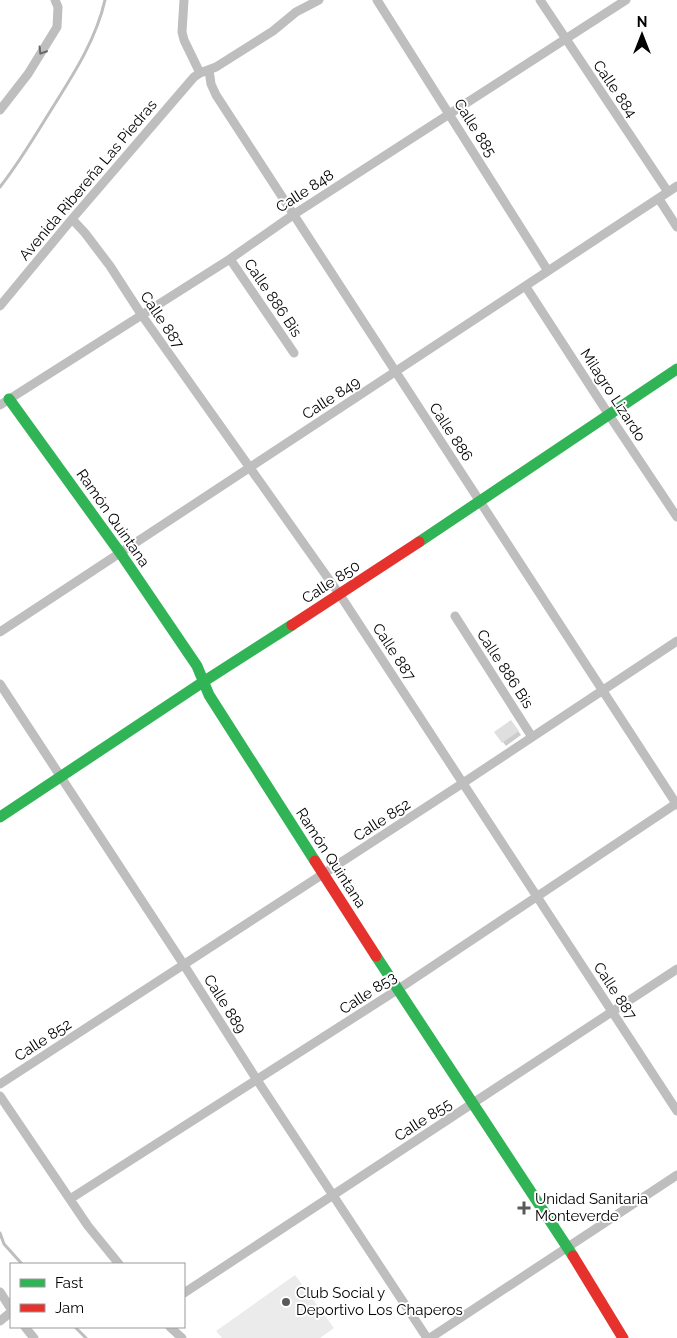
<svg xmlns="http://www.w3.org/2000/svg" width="677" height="1338" font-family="Raleway,sans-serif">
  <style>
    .green { fill: #ebebeb }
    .shadow { fill: #0003 }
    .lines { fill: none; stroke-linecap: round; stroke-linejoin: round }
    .stream { stroke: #bebebe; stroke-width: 3 }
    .building { fill: #dfdfdf }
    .street { stroke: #bebebe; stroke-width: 9 }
    .fast { stroke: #30b455; stroke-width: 11 }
    .jam { stroke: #e5322d; stroke-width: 11 }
    .oneway { stroke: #686868 }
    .poi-dot { fill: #595959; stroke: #fff; stroke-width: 2 }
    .labels { text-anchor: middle; stroke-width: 4; stroke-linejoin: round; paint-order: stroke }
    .street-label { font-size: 15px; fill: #000; stroke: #fff }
    .poi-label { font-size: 15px; fill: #000; stroke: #fff; text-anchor: start }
  </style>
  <rect width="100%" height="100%" fill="#fff"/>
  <path class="green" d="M295,1275L334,1328L320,1338H222L216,1331Z"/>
  <path class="shadow" d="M514,725L521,735L506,746L503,742Z"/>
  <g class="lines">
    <path class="stream" d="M0,187C19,163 35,136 51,110C73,75 96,40 105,0
      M0,1233L4,1244L22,1264
      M75,1327L86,1338"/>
  </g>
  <path class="building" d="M511,720L519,731L502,743L494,732Z"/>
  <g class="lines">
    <path class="street" d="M184,0L182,32L184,40L200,73
      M377,0L548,271
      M540,0L668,192
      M209,70L211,84L216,95L677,805
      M0,110L28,74L57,27L58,7L55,0
      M659,199L677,227
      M72,219L85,233L110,266L141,314L340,595L677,1111
      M230,259L294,353
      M526,287L609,415L677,517
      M0,306L72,219L194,77L200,73L216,67L273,31L296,12L319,0
      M0,405L230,259L293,215L626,0
      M455,616L532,737
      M0,632L677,186
      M0,684L184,965L257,1080L427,1338
      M0,1084L463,783L677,641
      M0,1096L88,1226L119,1264
      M70,1199L397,990L677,803
      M0,1292L11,1309
      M184,1293L677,969
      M0,1321L11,1312
      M25,1327L34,1338
      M170,1327L182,1338
      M430,1338L677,1175"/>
    <path class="fast" d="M9,399L121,554L197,666L209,695L315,861
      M419,542L677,369
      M0,817L203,682L292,625
      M376,956L573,1256"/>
    <path class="jam" d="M292,625L419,542
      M315,861L376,956
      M573,1256L623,1338"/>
  </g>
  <defs><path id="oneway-chevron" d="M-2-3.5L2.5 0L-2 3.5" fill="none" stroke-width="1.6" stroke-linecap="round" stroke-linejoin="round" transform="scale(1.25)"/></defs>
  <use class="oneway" href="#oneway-chevron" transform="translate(42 51) rotate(122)"/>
  <g class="poi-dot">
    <path d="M521.5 1200.5h5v5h5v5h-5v5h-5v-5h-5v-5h5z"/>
    <circle cx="286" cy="1302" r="5"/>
  </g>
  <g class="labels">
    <g class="street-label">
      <text transform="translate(615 89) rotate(56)" y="5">Calle 884</text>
      <text transform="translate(475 128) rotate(58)" y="5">Calle 885</text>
      <text transform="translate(88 180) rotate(-50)" y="5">Avenida Ribereña Las Piedras</text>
      <text transform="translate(305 191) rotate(-33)" y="5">Calle 848</text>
      <text transform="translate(273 298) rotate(56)" y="5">Calle 886 Bis</text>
      <text transform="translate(162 320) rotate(56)" y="5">Calle 887</text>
      <text transform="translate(613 395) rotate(57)" y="5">Milagro Lizardo</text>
      <text transform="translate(331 398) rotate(-33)" y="5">Calle 849</text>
      <text transform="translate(451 432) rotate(57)" y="5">Calle 886</text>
      <text transform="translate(113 518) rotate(55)" y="5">Ramón Quintana</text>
      <text transform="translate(331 582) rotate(-33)" y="5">Calle 850</text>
      <text transform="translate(394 652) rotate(57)" y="5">Calle 887</text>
      <text transform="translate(505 669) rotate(57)" y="5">Calle 886 Bis</text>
      <text transform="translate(382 820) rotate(-33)" y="5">Calle 852</text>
      <text transform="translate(331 858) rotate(57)" y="5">Ramón Quintana</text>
      <text transform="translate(615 991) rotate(57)" y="5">Calle 887</text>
      <text transform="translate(368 993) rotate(-33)" y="5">Calle 853</text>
      <text transform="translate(225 1004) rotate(58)" y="5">Calle 889</text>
      <text transform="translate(43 1040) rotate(-33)" y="5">Calle 852</text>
      <text transform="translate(423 1120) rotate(-33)" y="5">Calle 855</text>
    </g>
    <g class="poi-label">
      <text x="535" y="1204">Unidad Sanitaria<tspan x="535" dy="17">Monteverde</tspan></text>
      <text x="296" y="1298">Club Social y<tspan x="296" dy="17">Deportivo Los Chaperos</tspan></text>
    </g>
  </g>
  <rect x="10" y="1263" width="175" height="65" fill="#ffffff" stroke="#999999"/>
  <rect x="20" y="1279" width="25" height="8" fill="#30b455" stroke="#999999"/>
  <text x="55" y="1288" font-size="15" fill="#000000">Fast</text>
  <rect x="20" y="1304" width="25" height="8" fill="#e5322d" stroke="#999999"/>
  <text x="55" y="1313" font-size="15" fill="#000000">Jam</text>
  <g transform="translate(642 35)" stroke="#ffffff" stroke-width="4" paint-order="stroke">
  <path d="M0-4L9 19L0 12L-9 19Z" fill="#000000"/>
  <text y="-8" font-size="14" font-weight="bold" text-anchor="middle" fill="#000000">N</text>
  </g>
</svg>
